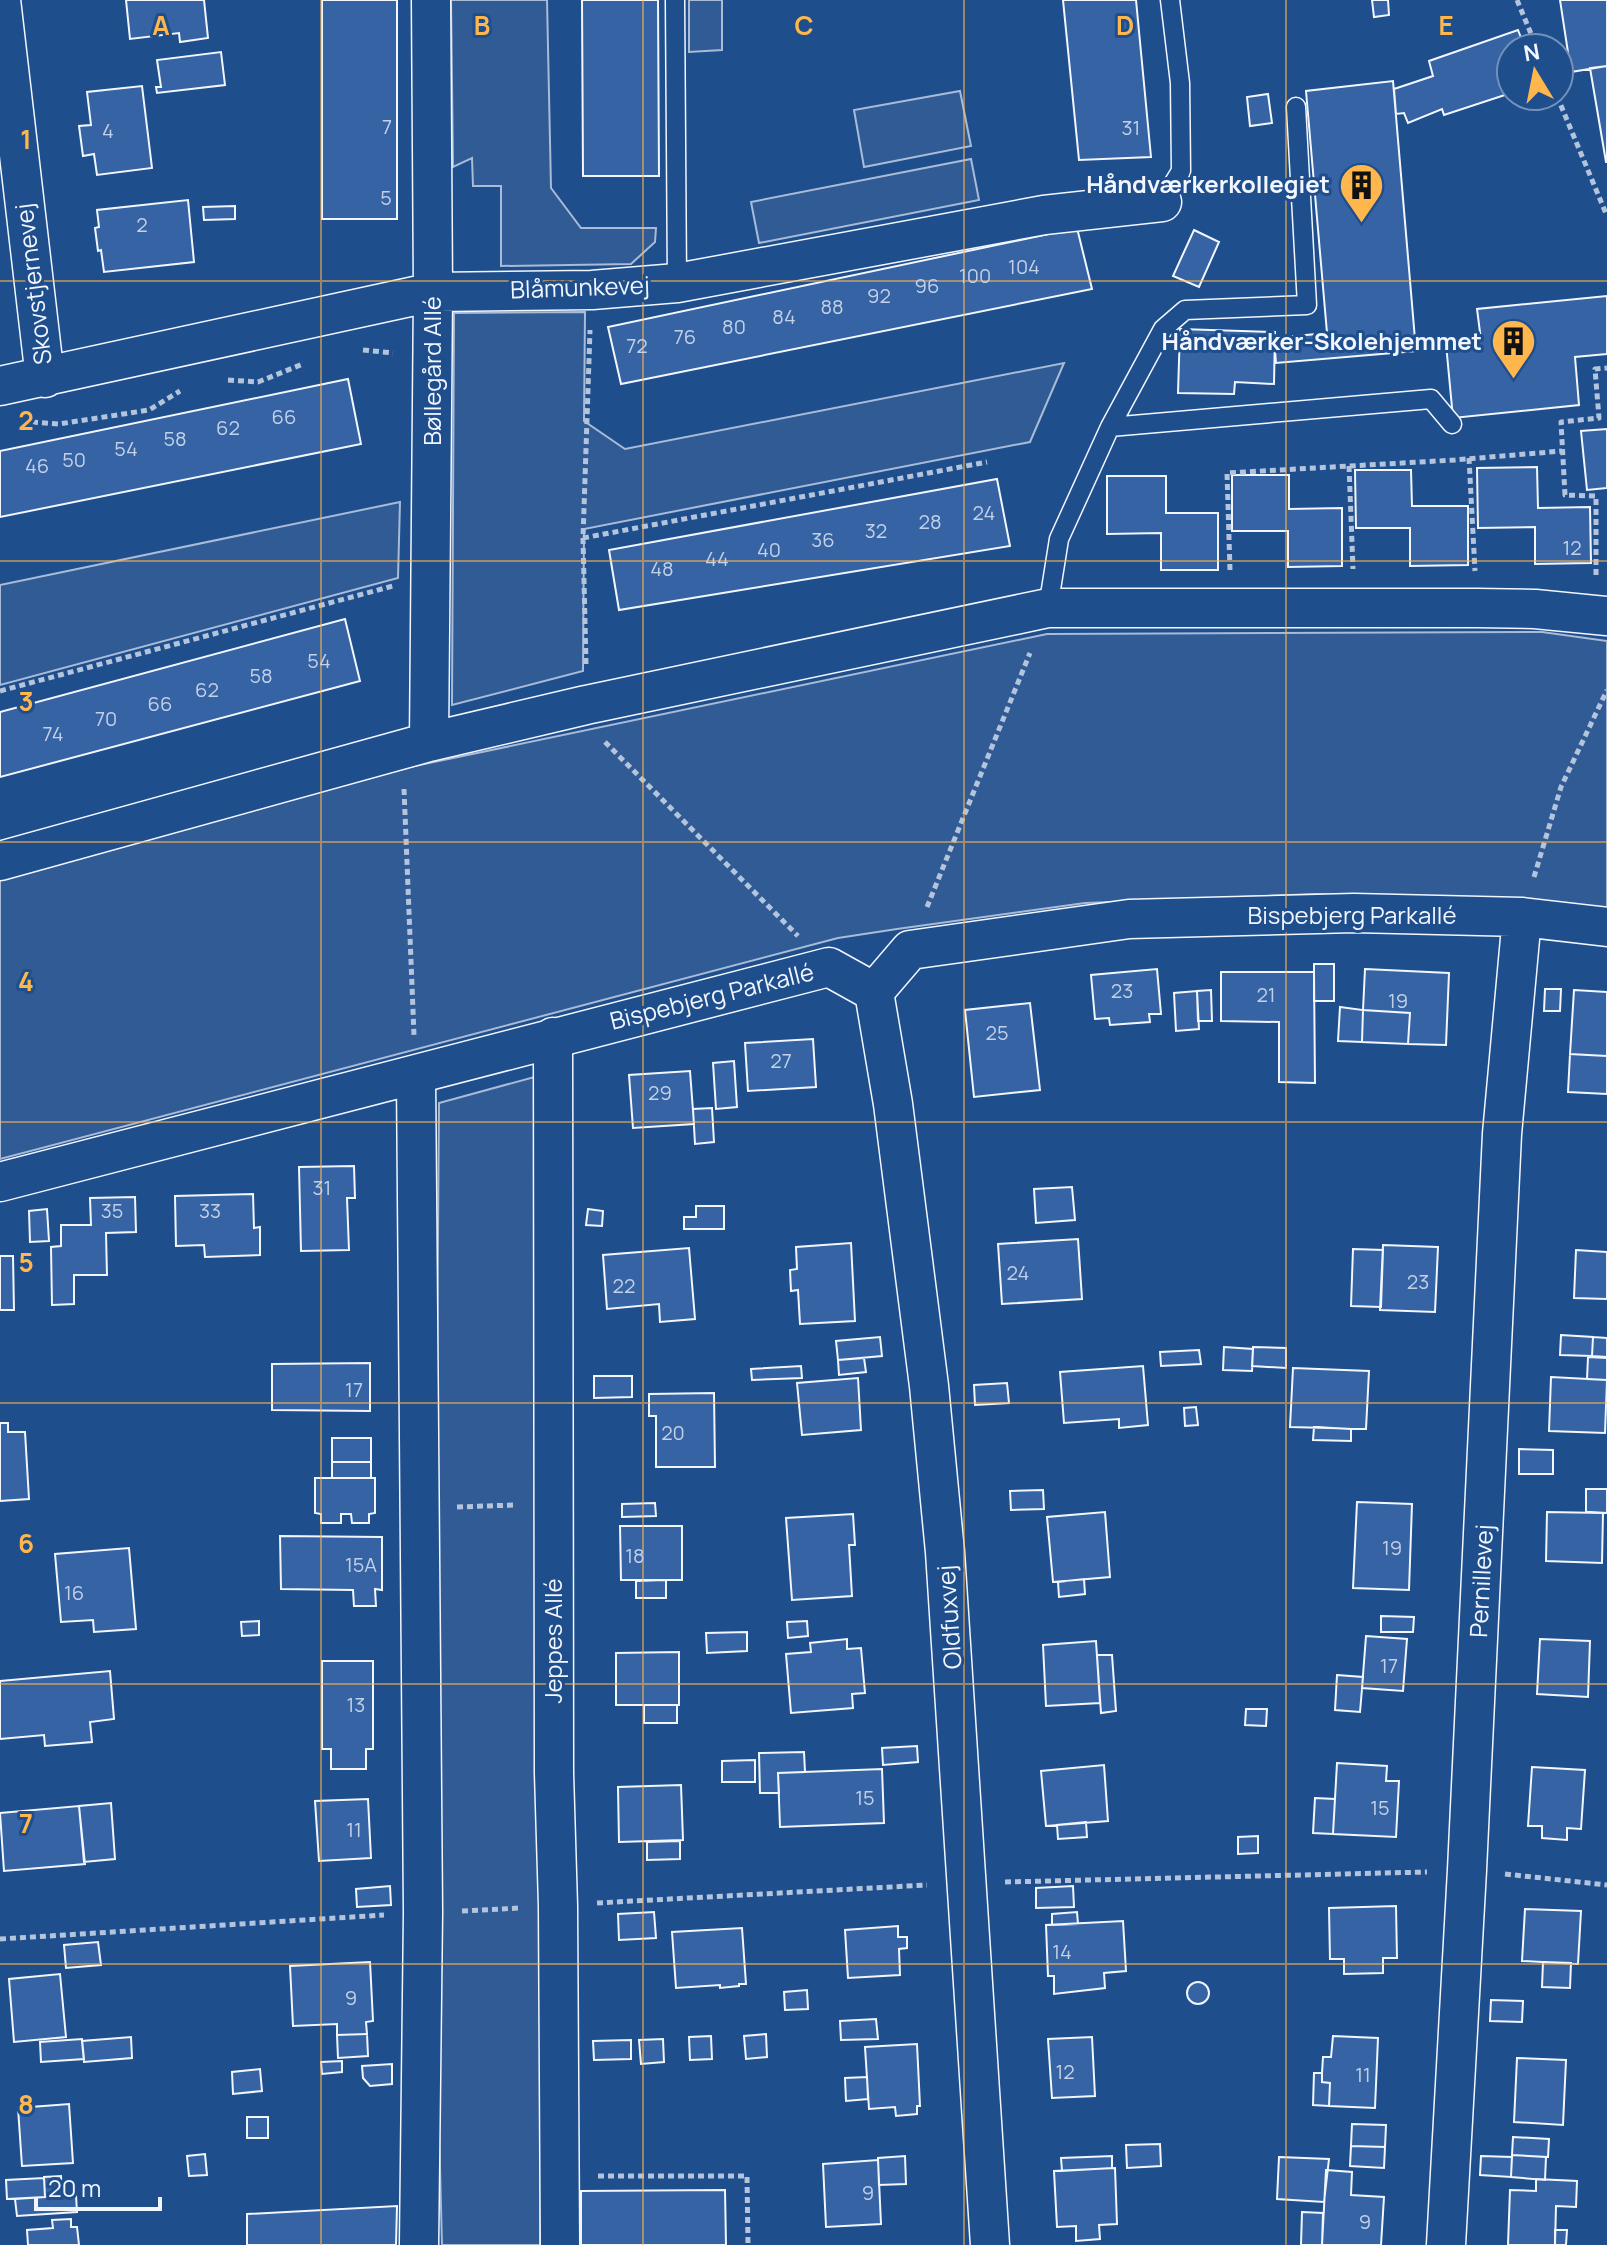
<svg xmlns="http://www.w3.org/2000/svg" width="1607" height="2245" font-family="Manrope,sans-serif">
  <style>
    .built { fill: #305b95; stroke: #a8bbd7; stroke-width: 2 }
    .building { fill: #3563a3; stroke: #f2f6ff; stroke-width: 2 }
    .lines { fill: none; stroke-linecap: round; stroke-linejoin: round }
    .service-casing { stroke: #f2f6ff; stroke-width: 21 }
    .minor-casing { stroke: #f2f6ff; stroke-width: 41 }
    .path { stroke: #b3c4dc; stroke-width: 5; stroke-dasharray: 6 4; stroke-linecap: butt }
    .service { stroke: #1f4e8c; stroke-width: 18 }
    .minor { stroke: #1f4e8c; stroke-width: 38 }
    .grid { fill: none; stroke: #ffb74d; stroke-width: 2; stroke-opacity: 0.55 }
    .labels { text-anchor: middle; stroke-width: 6; stroke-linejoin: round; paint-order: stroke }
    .number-label { font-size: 20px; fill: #c3d1e8 }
    .poi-label { font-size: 24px; font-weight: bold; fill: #f2f6ff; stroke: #1f4e8c; text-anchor: end }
    .street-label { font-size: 24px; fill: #f2f6ff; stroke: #1f4e8c }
    .grid-label { font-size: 26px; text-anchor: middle; font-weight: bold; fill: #ffb74d; stroke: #1f4e8c; stroke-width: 6; stroke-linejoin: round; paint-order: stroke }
  </style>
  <rect width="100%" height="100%" fill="#1f4e8c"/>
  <path class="built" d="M451,0H547L551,188L581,228H656L655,242L631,264L501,266V186H473L472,158L453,167Z
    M689,0H722V50L689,52Z
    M960,91L971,146L864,167L854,110Z
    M971,159L979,200L759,243L751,202Z
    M585,312L584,421L625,449L1064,363L1030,442L584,529L583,671L452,705L454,313Z
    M400,502L398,578L0,685V585Z
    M1542,632L1607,641V909L1548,902L1317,894L1085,903L897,929L838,938L0,1159V879L410,767L1047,634Z
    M538,1076L541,1890L540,2245H442L433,1898L439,1103Z"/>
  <path class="building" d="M126,0H204L208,38L180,42L179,33L130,39Z
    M322,0H397V219H322Z
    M582,0H658L659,176H583Z
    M1063,0H1136L1151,157L1079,160Z
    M1372,0H1388L1389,15L1374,17Z
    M1560,0H1607V66L1571,72Z
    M1518,30L1525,48H1511V93L1444,115L1442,109L1408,123L1404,113L1396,114L1394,89L1433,76L1429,61Z
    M221,52L225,85L157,93L156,87H161L157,60Z
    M1607,66V162H1606L1590,68Z
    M1393,81L1416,351L1276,363L1274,338L1327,333L1306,91Z
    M142,86L152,168L97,175L94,154L83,156L79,126L91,125L87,92Z
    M1268,94L1272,123L1250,126L1247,97Z
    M188,200L194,262L104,272L101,250L98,251L95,228L99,227L97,210Z
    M235,206V219L204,220L203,207Z
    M1077,228L1092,289L621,384L608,327Z
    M1194,230L1219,242L1199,287L1173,276Z
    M1607,296V354L1575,357L1579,405L1453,418L1446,344L1481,340L1477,309Z
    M1180,329L1275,332L1274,384L1235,382L1234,394L1178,393Z
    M348,379L361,444L0,517V451Z
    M1607,429V488L1587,490L1581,431Z
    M1537,467L1538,508L1590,507L1591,563L1535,564V527L1478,528L1477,468Z
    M1355,470H1411L1412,506H1468V565L1410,566V528H1356Z
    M1232,475H1289V509L1342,508V566L1288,567V531H1232Z
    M1107,476H1166V513H1218V570H1161V533L1107,534Z
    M997,479L1010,546L619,610L609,550Z
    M345,619L360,681L0,777V712Z
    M1314,964H1334V1001H1314Z
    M1157,969L1161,1014H1149L1150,1022L1110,1025L1109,1018L1095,1019L1091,975Z
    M1365,969L1449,973L1446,1045L1408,1044L1410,1013L1363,1010Z
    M1221,972H1314L1315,1083L1279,1082V1022L1221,1021Z
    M1545,989H1561L1560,1011H1544Z
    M1211,990L1212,1021H1198L1197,991Z
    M1574,990L1607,992V1056L1570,1054Z
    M1197,991L1199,1029L1176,1031L1174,993Z
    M1030,1003L1040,1090L974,1097L965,1010Z
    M1340,1007L1363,1010L1362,1042L1338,1041Z
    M1363,1010L1410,1013L1408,1044L1362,1042Z
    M813,1039L816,1087L748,1091L745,1043Z
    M1570,1054L1607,1056V1094L1568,1092Z
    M734,1061L737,1107L716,1109L713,1063Z
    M690,1071L694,1124L633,1128L629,1075Z
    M712,1108L714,1142L695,1144L693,1109Z
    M354,1166L355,1198H347L349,1250L301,1251L299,1167Z
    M1072,1187L1075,1220L1036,1223L1034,1189Z
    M253,1194L254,1228L260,1227V1255L205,1257L204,1245L176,1246L175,1196Z
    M135,1197L136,1232L106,1233L107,1275H74V1304L52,1305L51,1247L61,1246V1225H91L90,1198Z
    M696,1206H724V1229H684V1217H696Z
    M47,1209L49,1241L30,1242L29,1211Z
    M588,1209L603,1211L602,1226L586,1225Z
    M1078,1239L1082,1299L1002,1304L998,1244Z
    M851,1243L855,1321L800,1324L798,1290L791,1291L790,1270L797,1269L796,1247Z
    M1383,1245L1438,1247L1435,1312L1380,1310Z
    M689,1248L695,1319L660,1322L659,1304L607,1309L603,1255Z
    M1353,1249L1383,1250L1381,1307L1351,1306Z
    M1576,1250L1607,1252V1299L1574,1298Z
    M0,1256H13L14,1310H0Z
    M1561,1335L1593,1337L1592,1356L1560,1355Z
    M880,1337L882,1356L838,1360L836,1341Z
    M1593,1337L1607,1338V1357L1592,1356Z
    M1224,1347L1253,1349L1252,1371L1223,1370Z
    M1253,1347L1286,1348V1368L1252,1366Z
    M1199,1350L1201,1364L1161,1366L1160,1352Z
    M1588,1357L1607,1358V1380L1587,1379Z
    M864,1358L866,1372L839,1375L838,1360Z
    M370,1363V1411L272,1410V1364Z
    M801,1366L802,1378L752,1380L751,1369Z
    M1143,1366L1148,1425L1119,1428V1419L1064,1423L1060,1372Z
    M1293,1368L1369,1371L1366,1429L1290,1427Z
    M594,1376H632V1397L594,1398Z
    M1551,1377L1607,1380L1605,1433L1549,1431Z
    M858,1378L861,1430L802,1435L797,1383Z
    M1007,1383L1009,1403L975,1405L974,1385Z
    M714,1393L715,1467H656V1416H649V1394Z
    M1196,1407L1198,1425L1185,1426L1184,1408Z
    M0,1423H8V1432H25L29,1499L0,1501Z
    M1314,1427L1351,1429V1441L1313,1440Z
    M332,1438H371V1462H332Z
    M1519,1449L1553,1450V1474H1519Z
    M332,1462H371V1478H332Z
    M315,1478H375V1513L369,1514V1523H352L351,1514H341V1523H321V1514L315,1513Z
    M1586,1489H1607V1513L1586,1512Z
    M1043,1490L1044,1509L1011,1510L1010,1491Z
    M1357,1502L1412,1504L1409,1590L1353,1588Z
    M655,1503L656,1516L622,1517V1504Z
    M1105,1512L1110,1577L1053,1582L1047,1517Z
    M1547,1512L1603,1513L1602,1563L1546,1561Z
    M853,1514L855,1545H849L852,1596L792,1600L786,1518Z
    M620,1526H682V1580H621Z
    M280,1536L382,1537V1590L375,1589L376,1606H354L353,1590L281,1589Z
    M129,1548L136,1629L94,1632L93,1620L61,1622L55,1554Z
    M1084,1579L1085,1594L1059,1597L1058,1582Z
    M666,1580V1598H636V1581Z
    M1381,1616L1414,1617L1413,1632H1381Z
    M259,1621V1635L242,1636L241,1622Z
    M807,1621L808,1636L788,1638L787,1622Z
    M747,1632V1651L707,1653L706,1633Z
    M1366,1636L1407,1639L1403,1691L1362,1688Z
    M847,1639V1649L861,1648L865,1693L852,1694L853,1708L791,1713L786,1654L811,1652L810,1643Z
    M1540,1639L1590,1641L1588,1697L1537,1694Z
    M1096,1641L1100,1703L1046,1706L1043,1645Z
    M679,1652V1705H616V1653Z
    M1097,1655H1112L1116,1711L1101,1713Z
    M322,1661H373V1749H366V1769H331V1749H322Z
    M110,1671L114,1719L90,1722L92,1742L45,1746L44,1735L0,1739V1681Z
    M1337,1675L1363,1677L1360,1712L1335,1710Z
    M644,1705H677V1723H644Z
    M1246,1709H1267L1266,1726L1245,1725Z
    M917,1746L918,1762L883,1765L882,1748Z
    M804,1752L805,1772L778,1773L779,1793H760L759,1753Z
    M755,1760V1782H722V1761Z
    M1337,1763L1387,1766L1386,1781H1399L1396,1837L1333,1834Z
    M1104,1765L1108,1821L1046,1826L1041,1771Z
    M1532,1767L1585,1770L1581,1829L1567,1828V1840L1542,1838V1826H1528Z
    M882,1769L884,1823L780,1827L778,1773Z
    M681,1785L683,1840L619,1842L618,1787Z
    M1315,1798L1335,1799L1333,1834L1313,1833Z
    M368,1799L371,1858L319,1861L315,1801Z
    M111,1803L115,1859L84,1862L79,1806Z
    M79,1806L85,1864L4,1871L0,1813Z
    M1086,1822L1087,1837L1058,1839L1057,1825Z
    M1258,1836V1853L1238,1854V1837Z
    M680,1841V1859L647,1860V1842Z
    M390,1886L391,1905L357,1907L356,1889Z
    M1073,1886L1074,1907L1036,1908V1888Z
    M1396,1906L1397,1958H1383V1973L1344,1974V1959H1330L1329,1908Z
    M1525,1909L1581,1911L1578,1964L1522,1961Z
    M654,1912L656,1938L619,1940L618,1914Z
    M1077,1912L1078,1924L1052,1925V1914Z
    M1123,1921L1126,1971L1104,1973L1105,1988L1054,1994V1976H1048L1046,1925Z
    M898,1926V1937H907V1948L899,1949L900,1975L848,1978L845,1930Z
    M742,1928L746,1984H739V1986L720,1988V1985L676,1988L672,1932Z
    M98,1942L101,1965L66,1968L64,1945Z
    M370,1962L373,2021L366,2022L367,2034L337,2035V2024L293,2026L290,1966Z
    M1543,1962L1571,1963L1570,1988L1542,1987Z
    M60,1974L66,2037L14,2042L9,1979Z
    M1187 1993a11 11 0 1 1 22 0a11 11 0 1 1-22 0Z
    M807,1990L808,2009L785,2010L784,1992Z
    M1491,2000L1523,2001L1522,2022L1490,2021Z
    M876,2019L878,2039L841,2040L840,2021Z
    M367,2034L368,2056L338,2058L337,2035Z
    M766,2034L767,2057L746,2059L744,2036Z
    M711,2036L712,2059L690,2060L689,2037Z
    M1333,2036L1378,2038L1375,2108L1329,2106L1330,2083L1322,2082V2073L1323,2057H1331Z
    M131,2037L132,2058L84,2062L82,2041Z
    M1092,2037L1095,2096L1052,2098L1048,2039Z
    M82,2039L84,2059L41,2062L40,2042Z
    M663,2039L664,2062L641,2064L639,2040Z
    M631,2040V2059L594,2060L593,2041Z
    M917,2044L920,2106H917V2114L896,2116L895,2107L869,2109L865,2047Z
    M1517,2058L1566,2060L1563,2125L1514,2122Z
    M342,2061V2072L322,2074L321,2062Z
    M392,2064V2084L370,2086L363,2078L362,2066Z
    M260,2069L262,2091L233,2094L232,2072Z
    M1314,2073H1322V2082L1330,2083L1329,2106L1313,2105Z
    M867,2077L868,2099L846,2101L845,2078Z
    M69,2104L73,2163L22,2166L18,2108Z
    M247,2117H268V2138H247Z
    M1352,2124L1386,2125L1385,2147L1351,2146Z
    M1513,2137L1549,2139L1548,2157L1512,2155Z
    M1160,2144L1161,2166L1127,2168L1126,2145Z
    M1351,2146L1385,2147L1384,2168L1350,2166Z
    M205,2154L207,2175L189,2176L187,2156Z
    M1512,2155L1546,2157L1545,2180L1511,2177Z
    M905,2156L906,2184L879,2185L878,2158Z
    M1112,2156V2168L1062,2171L1061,2158Z
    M1481,2156L1512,2157L1511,2177L1480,2175Z
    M1279,2157L1329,2159L1324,2202L1277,2199Z
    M878,2160L881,2224L826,2227L823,2164Z
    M1115,2168L1117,2224L1099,2225L1100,2239L1076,2241V2226L1057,2227L1054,2171Z
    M1326,2170L1352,2172L1351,2195L1384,2197L1381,2245H1322Z
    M61,2176L62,2196L45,2197L44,2177Z
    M44,2178L45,2197L7,2199L6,2180Z
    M1536,2179L1577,2181L1576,2207L1556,2206L1555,2245H1508L1510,2190L1536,2191Z
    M725,2190L726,2245H581V2191Z
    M76,2195L77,2212L17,2216L15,2199Z
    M397,2206L396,2245H247V2214Z
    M1302,2212L1323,2213L1322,2245H1301Z
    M71,2219V2227H77L79,2245H28L27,2230L53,2228L52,2220Z
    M1555,2230H1567L1566,2245H1555Z"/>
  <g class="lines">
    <defs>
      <path id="service" d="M675,0L677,283
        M1296,107L1307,305L1185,310L1163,329L1110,427L1431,399L1452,424
        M1162,202L1181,171L1180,83L1170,0
        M1048,608L1059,539L1110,427"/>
      <path id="minor" d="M1,0L45,378
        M0,386L433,292L592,290L677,283L1044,215L1162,202
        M429,742L433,292L431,0
        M0,861L429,742L586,705L1048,608H1477L1535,609L1607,616
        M874,992L893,1104L929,1386L945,1552L990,2245
        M874,992L910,950L1129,919L1354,913L1522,917L1607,927
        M553,1037L554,1773L558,1906L560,2245
        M416,1076L423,1913L419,2245
        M0,1182L829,967L874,992
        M1446,2245L1467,1870L1502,1134L1522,917"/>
    </defs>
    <use href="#service" class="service-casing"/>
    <use href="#minor" class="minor-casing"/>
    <path class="path" d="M1517,0L1537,48
      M1557,96L1607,216
      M363,350L393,353
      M228,380L258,382L303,364
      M32,422L59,424L149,410L180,391
      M1469,458L1475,571
      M1349,466L1353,569
      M583,538L987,462
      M1230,570L1227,473L1455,460L1562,451
      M1596,575V496L1565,495L1561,422L1599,418L1595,369L1607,368
      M586,664L583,538L590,330
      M0,691L393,586
      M605,742L798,936
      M404,789L414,1035
      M1534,877L1561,787L1607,690
      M927,907L1030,653
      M457,1507L515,1505
      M1505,1874L1607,1885
      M1005,1882L1427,1872
      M597,1903L927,1885
      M462,1911L520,1908
      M0,1939L384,1915
      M598,2176H747L748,2245"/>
    <use href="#service" class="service"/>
    <use href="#minor" class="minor"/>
  </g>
  <path class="grid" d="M321,0V2245M643,0V2245M964,0V2245M1286,0V2245M0,281H1607M0,561H1607M0,842H1607M0,1122H1607M0,1403H1607M0,1684H1607M0,1964H1607"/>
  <defs>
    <symbol id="building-pin" viewBox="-11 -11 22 30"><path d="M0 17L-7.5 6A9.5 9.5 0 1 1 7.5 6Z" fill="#ffb74d" stroke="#1f4e8c"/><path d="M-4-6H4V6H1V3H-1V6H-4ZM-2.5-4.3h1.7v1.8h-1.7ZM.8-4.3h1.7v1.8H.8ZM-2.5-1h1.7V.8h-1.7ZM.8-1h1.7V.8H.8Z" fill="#111"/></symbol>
  </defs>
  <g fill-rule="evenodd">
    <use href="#building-pin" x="1336" y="160" width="51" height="69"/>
    <use href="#building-pin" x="1488" y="316" width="51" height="69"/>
  </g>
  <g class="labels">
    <g class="number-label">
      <text x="387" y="134">7</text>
      <text x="1131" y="135">31</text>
      <text x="108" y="138">4</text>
      <text x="386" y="205">5</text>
      <text x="142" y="232">2</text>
      <text x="1024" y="274">104</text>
      <text x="975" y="283">100</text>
      <text x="927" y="293">96</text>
      <text x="879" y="303">92</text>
      <text x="832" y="314">88</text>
      <text x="784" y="324">84</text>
      <text x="734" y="334">80</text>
      <text x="685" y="344">76</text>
      <text x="637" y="353">72</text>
      <text x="284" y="424">66</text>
      <text x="228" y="435">62</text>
      <text x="175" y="446">58</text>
      <text x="126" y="456">54</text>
      <text x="74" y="467">50</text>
      <text x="37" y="473">46</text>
      <text x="984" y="520">24</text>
      <text x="930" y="529">28</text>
      <text x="876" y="538">32</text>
      <text x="823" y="547">36</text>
      <text x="1572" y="555">12</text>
      <text x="769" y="557">40</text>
      <text x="717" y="566">44</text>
      <text x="662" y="576">48</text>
      <text x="319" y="668">54</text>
      <text x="261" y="683">58</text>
      <text x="207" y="697">62</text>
      <text x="160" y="711">66</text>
      <text x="106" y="726">70</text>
      <text x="53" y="741">74</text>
      <text x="1122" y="998">23</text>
      <text x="1266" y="1002">21</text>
      <text x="1398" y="1008">19</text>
      <text x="997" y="1040">25</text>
      <text x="781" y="1068">27</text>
      <text x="660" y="1100">29</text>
      <text x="322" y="1195">31</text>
      <text x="112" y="1218">35</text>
      <text x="210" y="1218">33</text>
      <text x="1018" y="1280">24</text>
      <text x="1418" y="1289">23</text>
      <text x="624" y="1293">22</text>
      <text x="354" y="1397">17</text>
      <text x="673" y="1440">20</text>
      <text x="1392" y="1555">19</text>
      <text x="635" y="1563">18</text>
      <text x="361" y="1572">15A</text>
      <text x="74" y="1600">16</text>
      <text x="1389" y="1673">17</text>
      <text x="356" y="1712">13</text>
      <text x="865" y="1805">15</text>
      <text x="1380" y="1815">15</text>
      <text x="354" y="1837">11</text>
      <text x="1062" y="1959">14</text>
      <text x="351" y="2005">9</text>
      <text x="1065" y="2079">12</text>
      <text x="1363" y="2082">11</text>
      <text x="868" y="2200">9</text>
      <text x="1365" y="2229">9</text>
    </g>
    <g class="poi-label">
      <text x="1330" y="193">Håndværkerkollegiet</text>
      <text x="1482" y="350">Håndværker-Skolehjemmet</text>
    </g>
    <g class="street-label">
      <text transform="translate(34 284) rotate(-97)" y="8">Skovstjernevej</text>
      <text transform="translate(580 288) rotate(-2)" y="8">Blåmunkevej</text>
      <text transform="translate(433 371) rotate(-90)" y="8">Bøllegård Allé</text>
      <text x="1352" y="924">Bispebjerg Parkallé</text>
      <text transform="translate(712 997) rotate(-14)" y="8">Bispebjerg Parkallé</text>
      <text transform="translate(1482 1581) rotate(-87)" y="8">Pernillevej</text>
      <text transform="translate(950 1617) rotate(-94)" y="8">Oldfuxvej</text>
      <text transform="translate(554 1641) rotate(-90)" y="8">Jeppes Allé</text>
    </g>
  </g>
  <g class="grid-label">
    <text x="161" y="35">A</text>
    <text x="482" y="35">B</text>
    <text x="804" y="35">C</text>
    <text x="1125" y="35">D</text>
    <text x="1446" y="35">E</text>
    <text x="26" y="149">1</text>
    <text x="26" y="430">2</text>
    <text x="26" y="711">3</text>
    <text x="26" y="991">4</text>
    <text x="26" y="1272">5</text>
    <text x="26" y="1553">6</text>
    <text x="26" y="1833">7</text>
    <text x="26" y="2114">8</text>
  </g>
  <g transform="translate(1535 72) rotate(350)"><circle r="38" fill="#1f4e8c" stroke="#7391ba" stroke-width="2"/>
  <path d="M0-6L14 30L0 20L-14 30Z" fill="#ffb74d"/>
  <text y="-12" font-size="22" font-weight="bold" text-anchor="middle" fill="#f2f6ff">N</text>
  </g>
  <path d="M36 2197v12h124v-12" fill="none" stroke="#f2f6ff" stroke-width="4"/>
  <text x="48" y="2197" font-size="24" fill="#f2f6ff" stroke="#1f4e8c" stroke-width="6" paint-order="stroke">20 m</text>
</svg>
